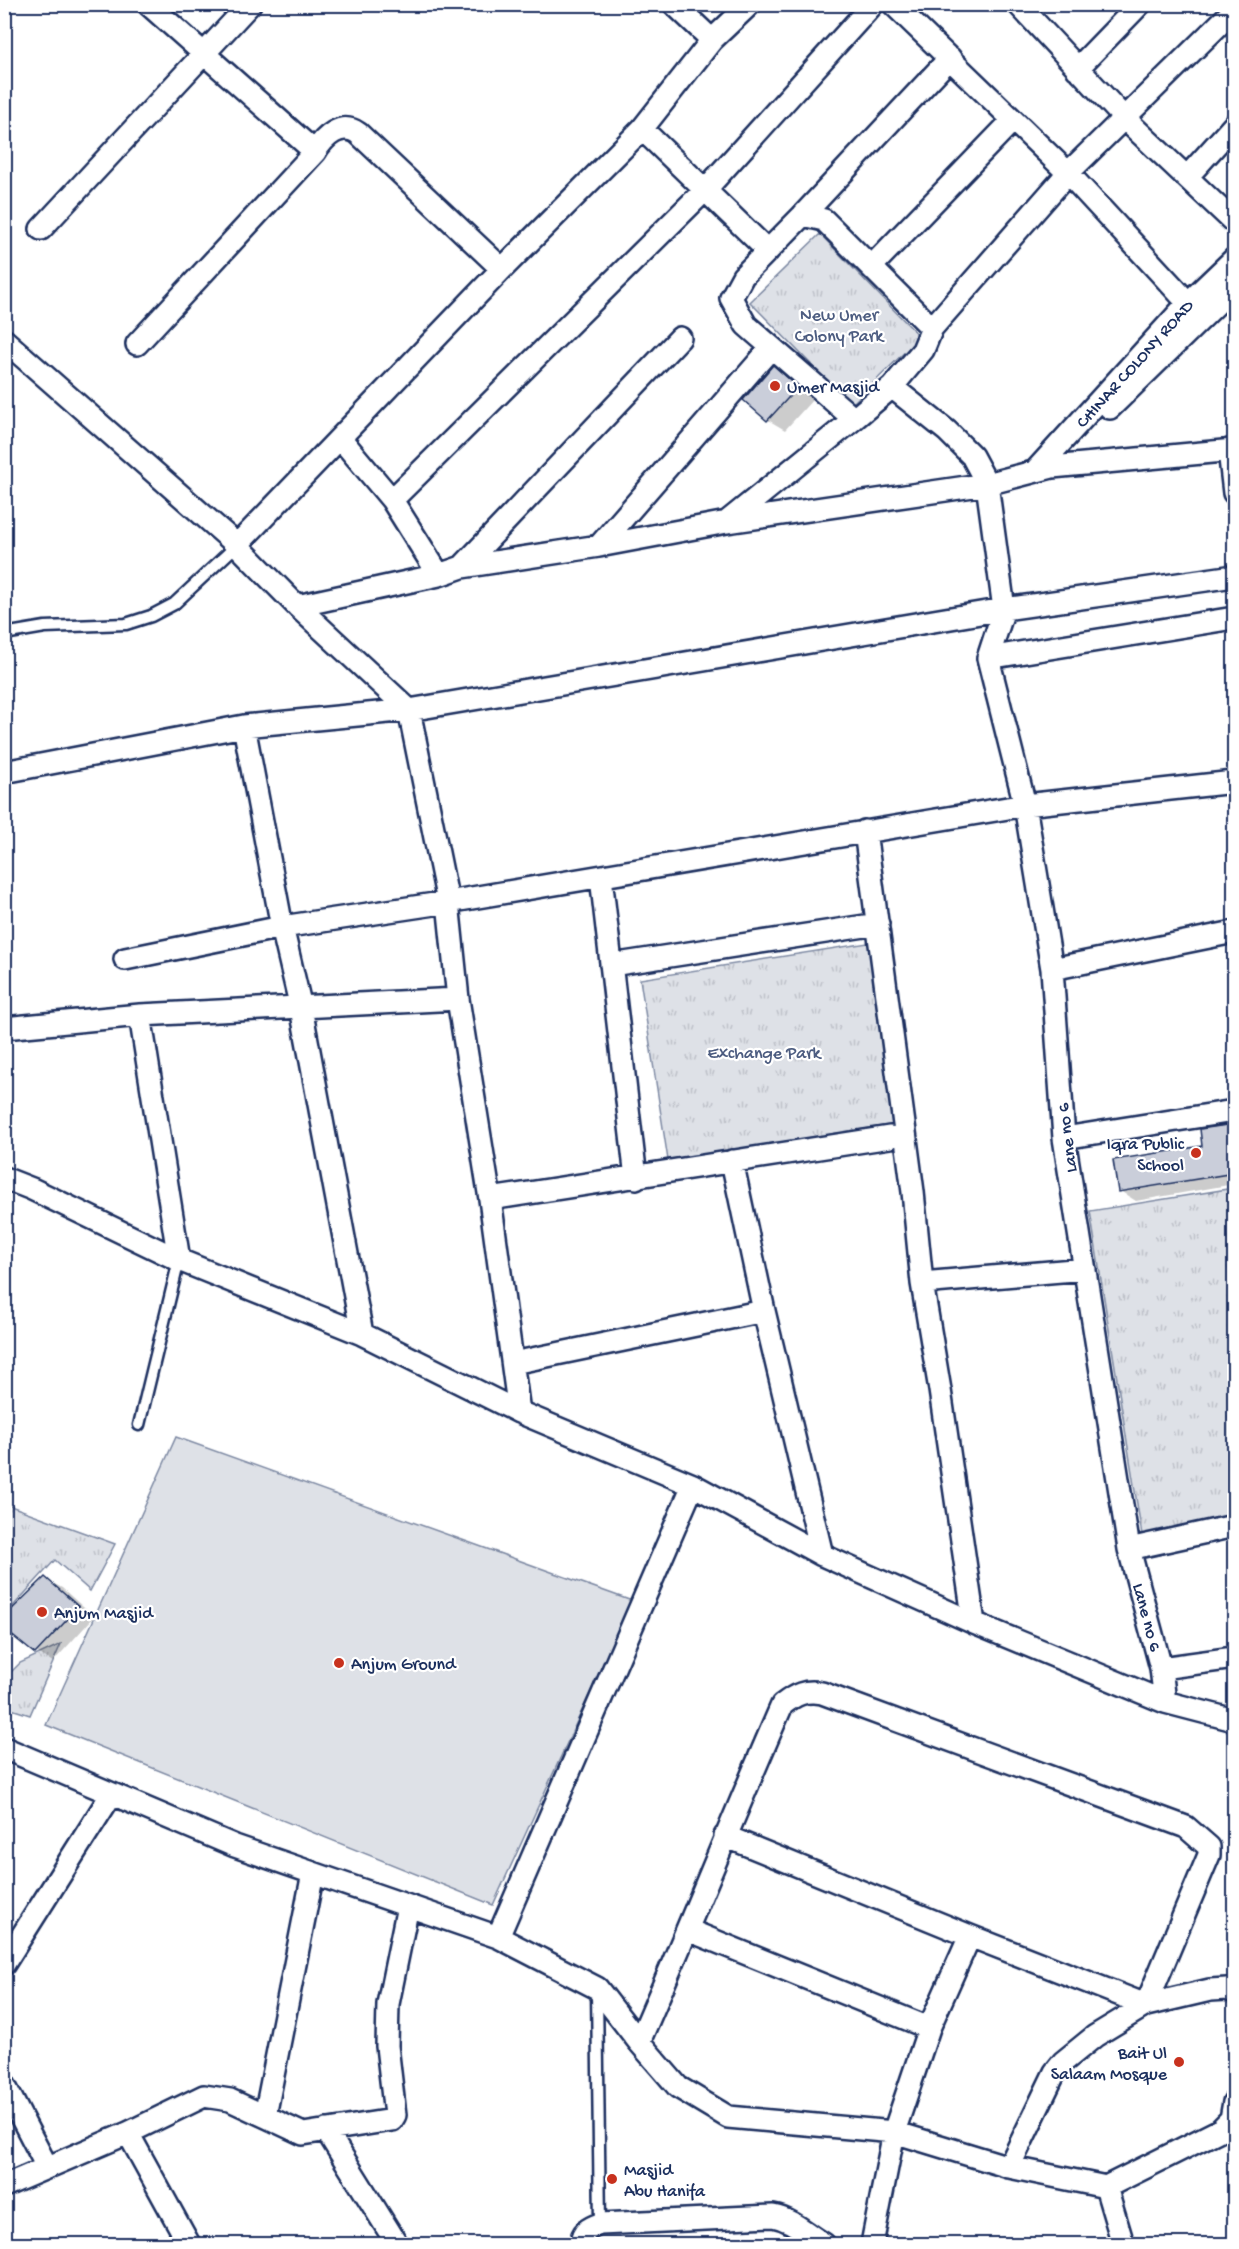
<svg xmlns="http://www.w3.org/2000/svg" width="1239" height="2249" font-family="'Gochi Hand',sans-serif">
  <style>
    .park { fill: url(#park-tufts); stroke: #7c88a2; stroke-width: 1.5 }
    .pitch { fill: #dee1e7; stroke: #7c88a2; stroke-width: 1.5 }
    .shadow { fill: #0003 }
    .building { fill: #caceda; stroke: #1b2f5e; stroke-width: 1.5 }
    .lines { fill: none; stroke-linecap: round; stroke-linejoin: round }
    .lane-casing { stroke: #1b2f5e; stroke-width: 15 }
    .street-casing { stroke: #1b2f5e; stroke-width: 26 }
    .path { stroke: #1b2f5e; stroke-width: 4; stroke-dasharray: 6 4.5; stroke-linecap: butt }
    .lane { stroke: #fff; stroke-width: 10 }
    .street { stroke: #fff; stroke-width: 21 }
    .poi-dot { fill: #c8321e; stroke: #fff; stroke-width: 2 }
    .labels { text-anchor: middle; stroke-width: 4.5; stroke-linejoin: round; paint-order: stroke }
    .park-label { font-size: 18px; fill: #4c5c80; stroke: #fff }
    .street-label { font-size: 18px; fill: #1b2f5e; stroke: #fff }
    .poi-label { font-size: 18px; fill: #1b2f5e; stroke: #fff; text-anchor: start }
  </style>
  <defs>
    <pattern id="park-tufts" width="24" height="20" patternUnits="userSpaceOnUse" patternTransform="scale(1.5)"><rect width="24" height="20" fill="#dee1e7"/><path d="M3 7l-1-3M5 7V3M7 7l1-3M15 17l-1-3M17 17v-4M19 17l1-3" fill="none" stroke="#bec1c9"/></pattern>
  </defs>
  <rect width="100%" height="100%" fill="#fff"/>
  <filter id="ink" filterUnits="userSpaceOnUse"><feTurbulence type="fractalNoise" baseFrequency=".0167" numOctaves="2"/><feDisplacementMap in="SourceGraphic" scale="12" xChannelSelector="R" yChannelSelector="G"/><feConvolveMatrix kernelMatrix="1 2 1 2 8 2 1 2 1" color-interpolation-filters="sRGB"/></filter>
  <g filter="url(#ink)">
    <path class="park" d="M820,234L920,337L851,405L750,302Z
      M874,942L902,1123L668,1160L640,979Z
      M1234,1188V1520L1142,1535L1090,1211Z
      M5,1504L115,1544L90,1591L55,1560L5,1615Z
      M61,1644L30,1715L5,1707V1678L20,1663Z"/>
    <path class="pitch" d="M176,1437L632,1601L493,1905L46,1725Z"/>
    <path class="shadow" d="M773,367L790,377L814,398L785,430L768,420L745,399Z
      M1234,1124V1184L1136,1201L1120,1191L1203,1148L1201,1131Z
      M45,1579L62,1588L94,1617L53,1662L36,1652Z"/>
    <path class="building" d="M773,365L798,387L767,421L743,400Z
      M1234,1124V1173L1118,1192L1113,1160L1202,1146L1200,1129Z
      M45,1577L79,1607L35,1654L4,1629V1617Z"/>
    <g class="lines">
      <defs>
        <path id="lane" d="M4,634L45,627L126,624L151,616L174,604L237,545
          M139,1425L179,1260
          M597,1991L600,2224"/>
        <path id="street" d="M148,4L315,152
          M674,4L712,40
          M893,4L1068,173L1202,318
          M1018,4L1125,119L1234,222
          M1077,69L1140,4
          M642,129L768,251
          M1187,177L1234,125
          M803,215L824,220L932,328L923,350L892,387L854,419L746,325L731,298L743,276Z
          M803,215L950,58
          M41,229L250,4
          M871,267L1013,120
          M932,328L1068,173L1234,10
          M4,340L237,545L297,606L409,710L448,902L458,999L490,1199L519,1412
          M137,344L315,152C324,137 341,121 358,133L502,269
          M892,387L947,431L972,456L987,484L1004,609L988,658L1025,805L1052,969L1064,1138L1129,1549L1161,1668L1165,1702
          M1110,408L1234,287
          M341,439L392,500L439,575
          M1229,450L1234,493
          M1036,470L1188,303L1234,259
          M392,500L706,189L873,4
          M728,521L854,419
          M237,545L502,269L642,129L712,40L750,4
          M599,546L771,348
          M462,567L680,338
          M297,606L439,575L462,567L599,546L727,522L987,484L1052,467L1234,450
          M988,658L1234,618
          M244,726L282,927L301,1008L362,1334
          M4,772L244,726L409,710L1004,609L1234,576
          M865,831L913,1192L922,1283L940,1390L974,1623
          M601,877L636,1178
          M125,959L282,927L448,902L1025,805L1234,782
          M611,965L878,924
          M1052,969L1234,932
          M140,1015L179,1260
          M4,1028L140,1015L458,999
          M1064,1138L1234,1111
          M732,1161L764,1311L822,1555
          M4,1178L32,1189L179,1260L362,1334L519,1412L693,1485L822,1555L974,1623L1165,1702L1234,1720
          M490,1199L890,1137
          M922,1283L1085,1269
          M513,1363L764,1311
          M1129,1549L1234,1526
          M1161,1668L1234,1658
          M4,1748L235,1846L498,1937L597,1988L639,2042L678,2087L728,2117L894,2132L1009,2167L1106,2187L1123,2244
          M725,1836L970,1936L1146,2005L1210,1990L1227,1989L1234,1992
          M688,1930L929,2028
          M498,1937L693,1485
          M4,1964L111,1795
          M639,2042C688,1930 733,1817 782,1705C796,1694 805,1690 822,1693L1186,1827L1209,1847V1855L1146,2005L1095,2036L1063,2062L1055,2072L1009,2167
          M4,2084L47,2167
          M265,2116L313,1873
          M326,2130L397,2244
          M128,2133L189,2244
          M4,2186L128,2133L204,2096L230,2100L303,2134L392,2120L395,2115L387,2046L388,2004L408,1906
          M1106,2187L1220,2130L1231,2119L1234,2102
          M581,2244C582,2232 588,2228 600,2224L773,2216C794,2220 806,2234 824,2244
          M872,2244L894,2132L929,2028L970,1936"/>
      </defs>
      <use href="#lane" class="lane-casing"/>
      <use href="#street" class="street-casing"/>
      <path class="path" d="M4,1665L11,1658"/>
      <use href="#lane" class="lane"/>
      <use href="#street" class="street"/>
    </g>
  </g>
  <g class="poi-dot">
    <circle cx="775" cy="386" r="6"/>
    <circle cx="1196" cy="1153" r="6"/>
    <circle cx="42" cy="1612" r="6"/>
    <circle cx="339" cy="1663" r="6"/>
    <circle cx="1179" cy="2062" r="6"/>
    <circle cx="612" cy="2179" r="6"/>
  </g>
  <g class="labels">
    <g class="park-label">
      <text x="839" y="320">New Umer<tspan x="839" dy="21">Colony Park</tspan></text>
      <text x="764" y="1058">Exchange Park</text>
    </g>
    <g class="street-label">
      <text transform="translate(1134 363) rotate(-48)" y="6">CHINAR COLONY ROAD</text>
      <text transform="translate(1066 1138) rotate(-97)" y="6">Lane no 6</text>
      <text transform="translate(1148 1617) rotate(75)" y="6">Lane no 6</text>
    </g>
    <g class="poi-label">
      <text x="787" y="392">Umer Masjid</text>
      <text x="1184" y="1149" text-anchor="end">Iqra Public<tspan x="1184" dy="21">School</tspan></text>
      <text x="54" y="1618">Anjum Masjid</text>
      <text x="351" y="1669">Anjum Ground</text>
      <text x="1167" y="2058" text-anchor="end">Bait Ul<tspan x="1167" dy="21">Salaam Mosque</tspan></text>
      <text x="624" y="2175">Masjid<tspan x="624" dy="21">Abu Hanifa</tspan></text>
    </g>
  </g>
  <rect width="1239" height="2249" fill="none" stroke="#fff" stroke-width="24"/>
  <rect x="12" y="12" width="1215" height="2225" fill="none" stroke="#1b2f5e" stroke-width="2" filter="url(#ink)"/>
</svg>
